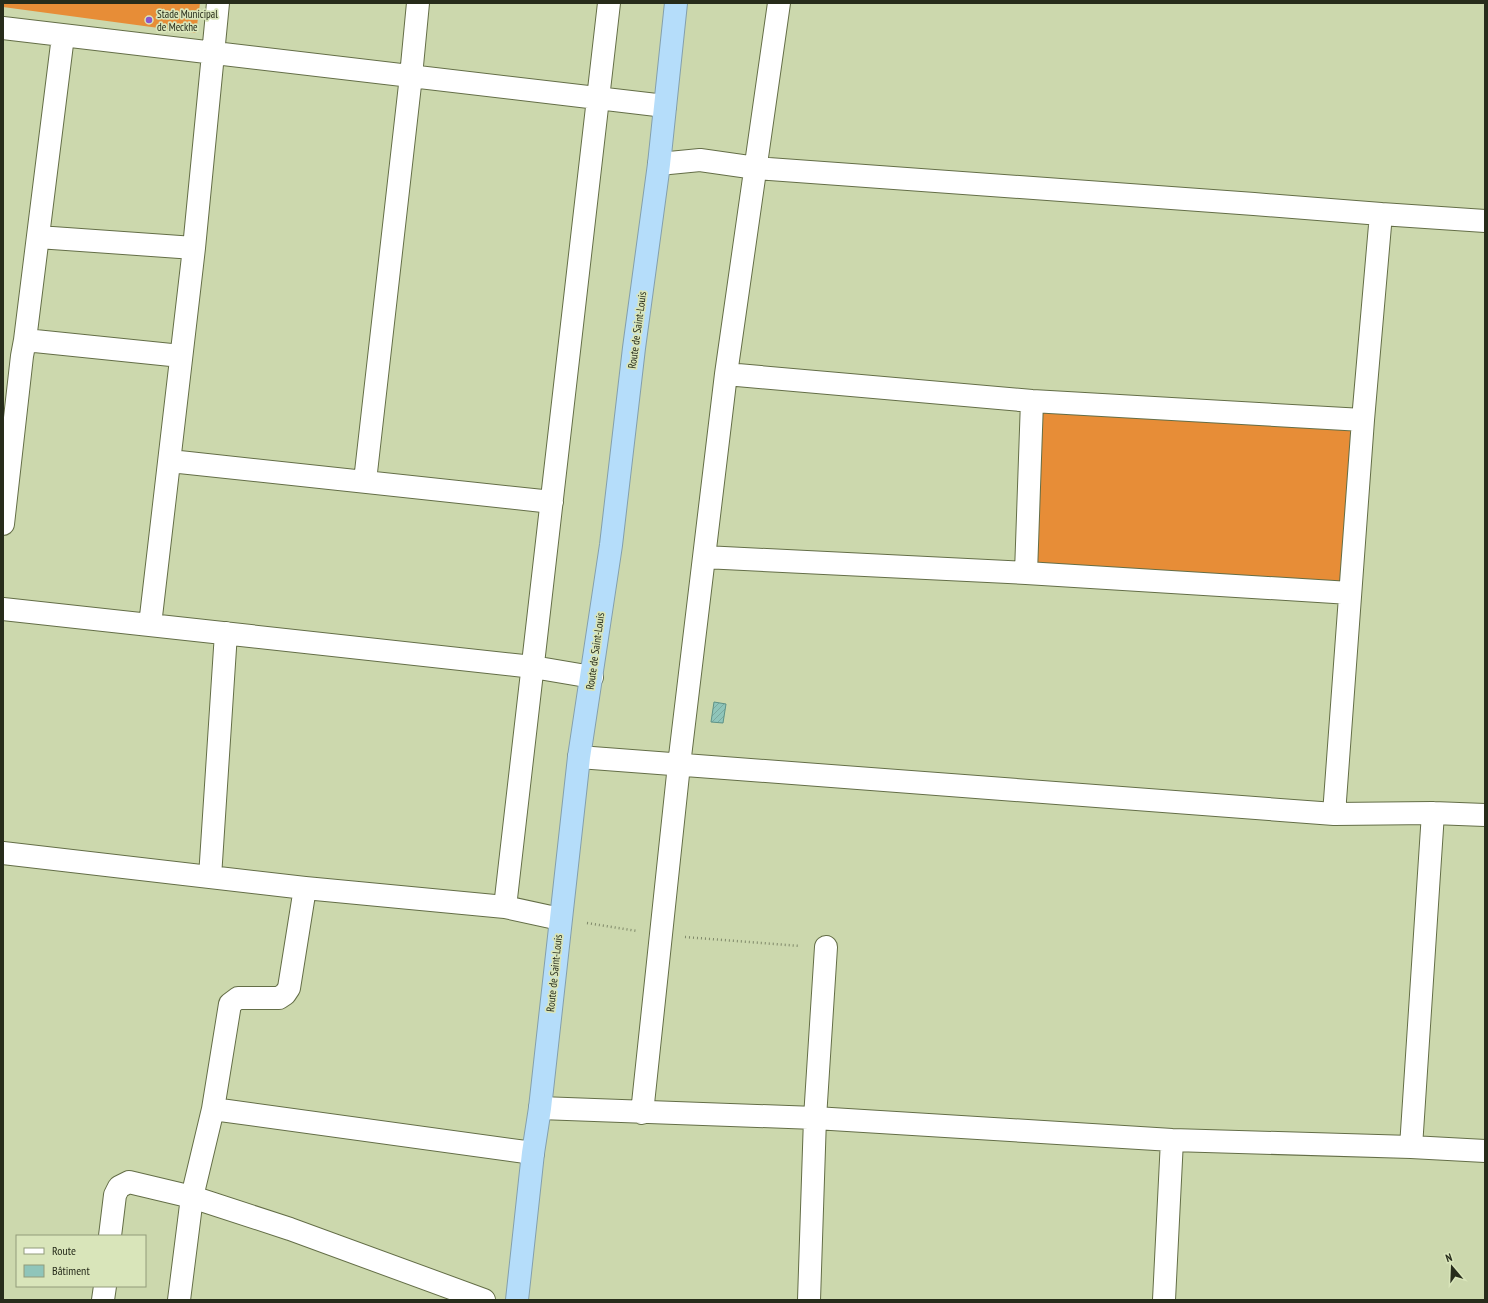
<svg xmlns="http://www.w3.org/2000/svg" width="1488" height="1303" font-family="'PT Sans Narrow',sans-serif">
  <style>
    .pitch { fill: #e78d37 }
    .building { fill: url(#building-hatch); stroke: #5e9287 }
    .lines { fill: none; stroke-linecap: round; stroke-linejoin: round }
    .street-casing { stroke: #646e47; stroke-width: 24 }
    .highway-casing { stroke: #839fac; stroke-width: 24 }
    .path { stroke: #7f8869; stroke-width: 2.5; stroke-dasharray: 1 3; stroke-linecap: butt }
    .street { stroke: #fff; stroke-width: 22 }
    .highway { stroke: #b5ddfa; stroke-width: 22 }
    .poi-dot { fill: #8856ce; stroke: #d9e5ba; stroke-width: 1.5 }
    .labels { text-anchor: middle; stroke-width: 3.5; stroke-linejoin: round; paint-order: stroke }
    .poi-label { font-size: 11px; fill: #272c1b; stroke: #d9e5ba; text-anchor: start }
    .street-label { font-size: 11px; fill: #272c1b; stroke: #d9e5ba }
  </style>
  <defs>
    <pattern id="building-hatch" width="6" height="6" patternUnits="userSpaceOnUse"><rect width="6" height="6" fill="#8fc5ba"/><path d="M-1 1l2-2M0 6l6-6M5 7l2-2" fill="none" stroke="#7ba99f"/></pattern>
  </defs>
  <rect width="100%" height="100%" fill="#ccd8ad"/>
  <path class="pitch" d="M3,3H200L196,33L3,7Z
    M1032,401L1363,420L1344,593L1026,573Z"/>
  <path class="building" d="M714,702L726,704L723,723L711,722Z"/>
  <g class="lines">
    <defs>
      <path id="street" d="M3,28L665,106
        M659,164L700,160L756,168L1254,204L1381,214L1485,221
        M38,237L194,248
        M25,340L181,356
        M726,374L1032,401L1363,420
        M170,461L552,502
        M365,481L411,76L418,3
        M3,524L22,356L25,340L63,36
        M704,557L1026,573L1350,593
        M1026,573L1032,401
        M3,609L533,667L592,677
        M150,625L194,248L218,3
        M579,757L1334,814L1433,813L1485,815
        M1334,814L1363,420L1381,214
        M3,853L305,888L505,907L560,919
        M210,877L226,633
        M505,907L609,3
        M540,1108L815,1118L1172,1140L1411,1147L1485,1151
        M213,1109L533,1153
        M642,1113L679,765L726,374L779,3
        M1411,1147L1433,813
        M110,1236L115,1195L119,1187L129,1182L192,1197L290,1229L484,1300
        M103,1300L105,1286
        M179,1300L192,1197L213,1109L230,1004L238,998H279L285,994L289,988L305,888
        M809,1300L815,1118L826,947
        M1164,1300L1172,1140"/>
      <path id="highway" d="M517,1300L533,1153L540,1108L579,757L611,545L634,348L659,164L676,3"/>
    </defs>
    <use href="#street" class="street-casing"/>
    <use href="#highway" class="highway-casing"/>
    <path class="path" d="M587,923L637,931
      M685,937L800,946"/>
    <use href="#street" class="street"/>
    <use href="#highway" class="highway"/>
  </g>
  <circle class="poi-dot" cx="149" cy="20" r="4"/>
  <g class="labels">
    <g class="poi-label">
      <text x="157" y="18">Stade Municipal<tspan x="157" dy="13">de Meckhe</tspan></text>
    </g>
    <g class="street-label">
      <text transform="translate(637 330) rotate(-82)" y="4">Route de Saint-Louis</text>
      <text transform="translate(595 651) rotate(-82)" y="4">Route de Saint-Louis</text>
      <text transform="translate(554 973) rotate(-84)" y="4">Route de Saint-Louis</text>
    </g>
  </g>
  <rect width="1488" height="1303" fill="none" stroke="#272c1b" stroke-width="8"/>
  <rect x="16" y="1235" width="130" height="52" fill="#d9e5ba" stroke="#929b7a"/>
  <rect x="24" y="1248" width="20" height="6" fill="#ffffff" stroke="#929b7a"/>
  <text x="52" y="1255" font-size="12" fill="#272c1b">Route</text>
  <rect x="24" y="1265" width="20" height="12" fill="#8fc5ba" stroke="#929b7a"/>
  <text x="52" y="1275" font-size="12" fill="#272c1b">Bâtiment</text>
  <g transform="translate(1452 1267) rotate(341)" stroke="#d9e5ba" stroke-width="3" paint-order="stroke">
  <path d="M0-3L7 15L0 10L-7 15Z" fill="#272c1b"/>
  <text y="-6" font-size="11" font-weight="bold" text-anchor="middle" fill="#272c1b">N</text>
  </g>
</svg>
